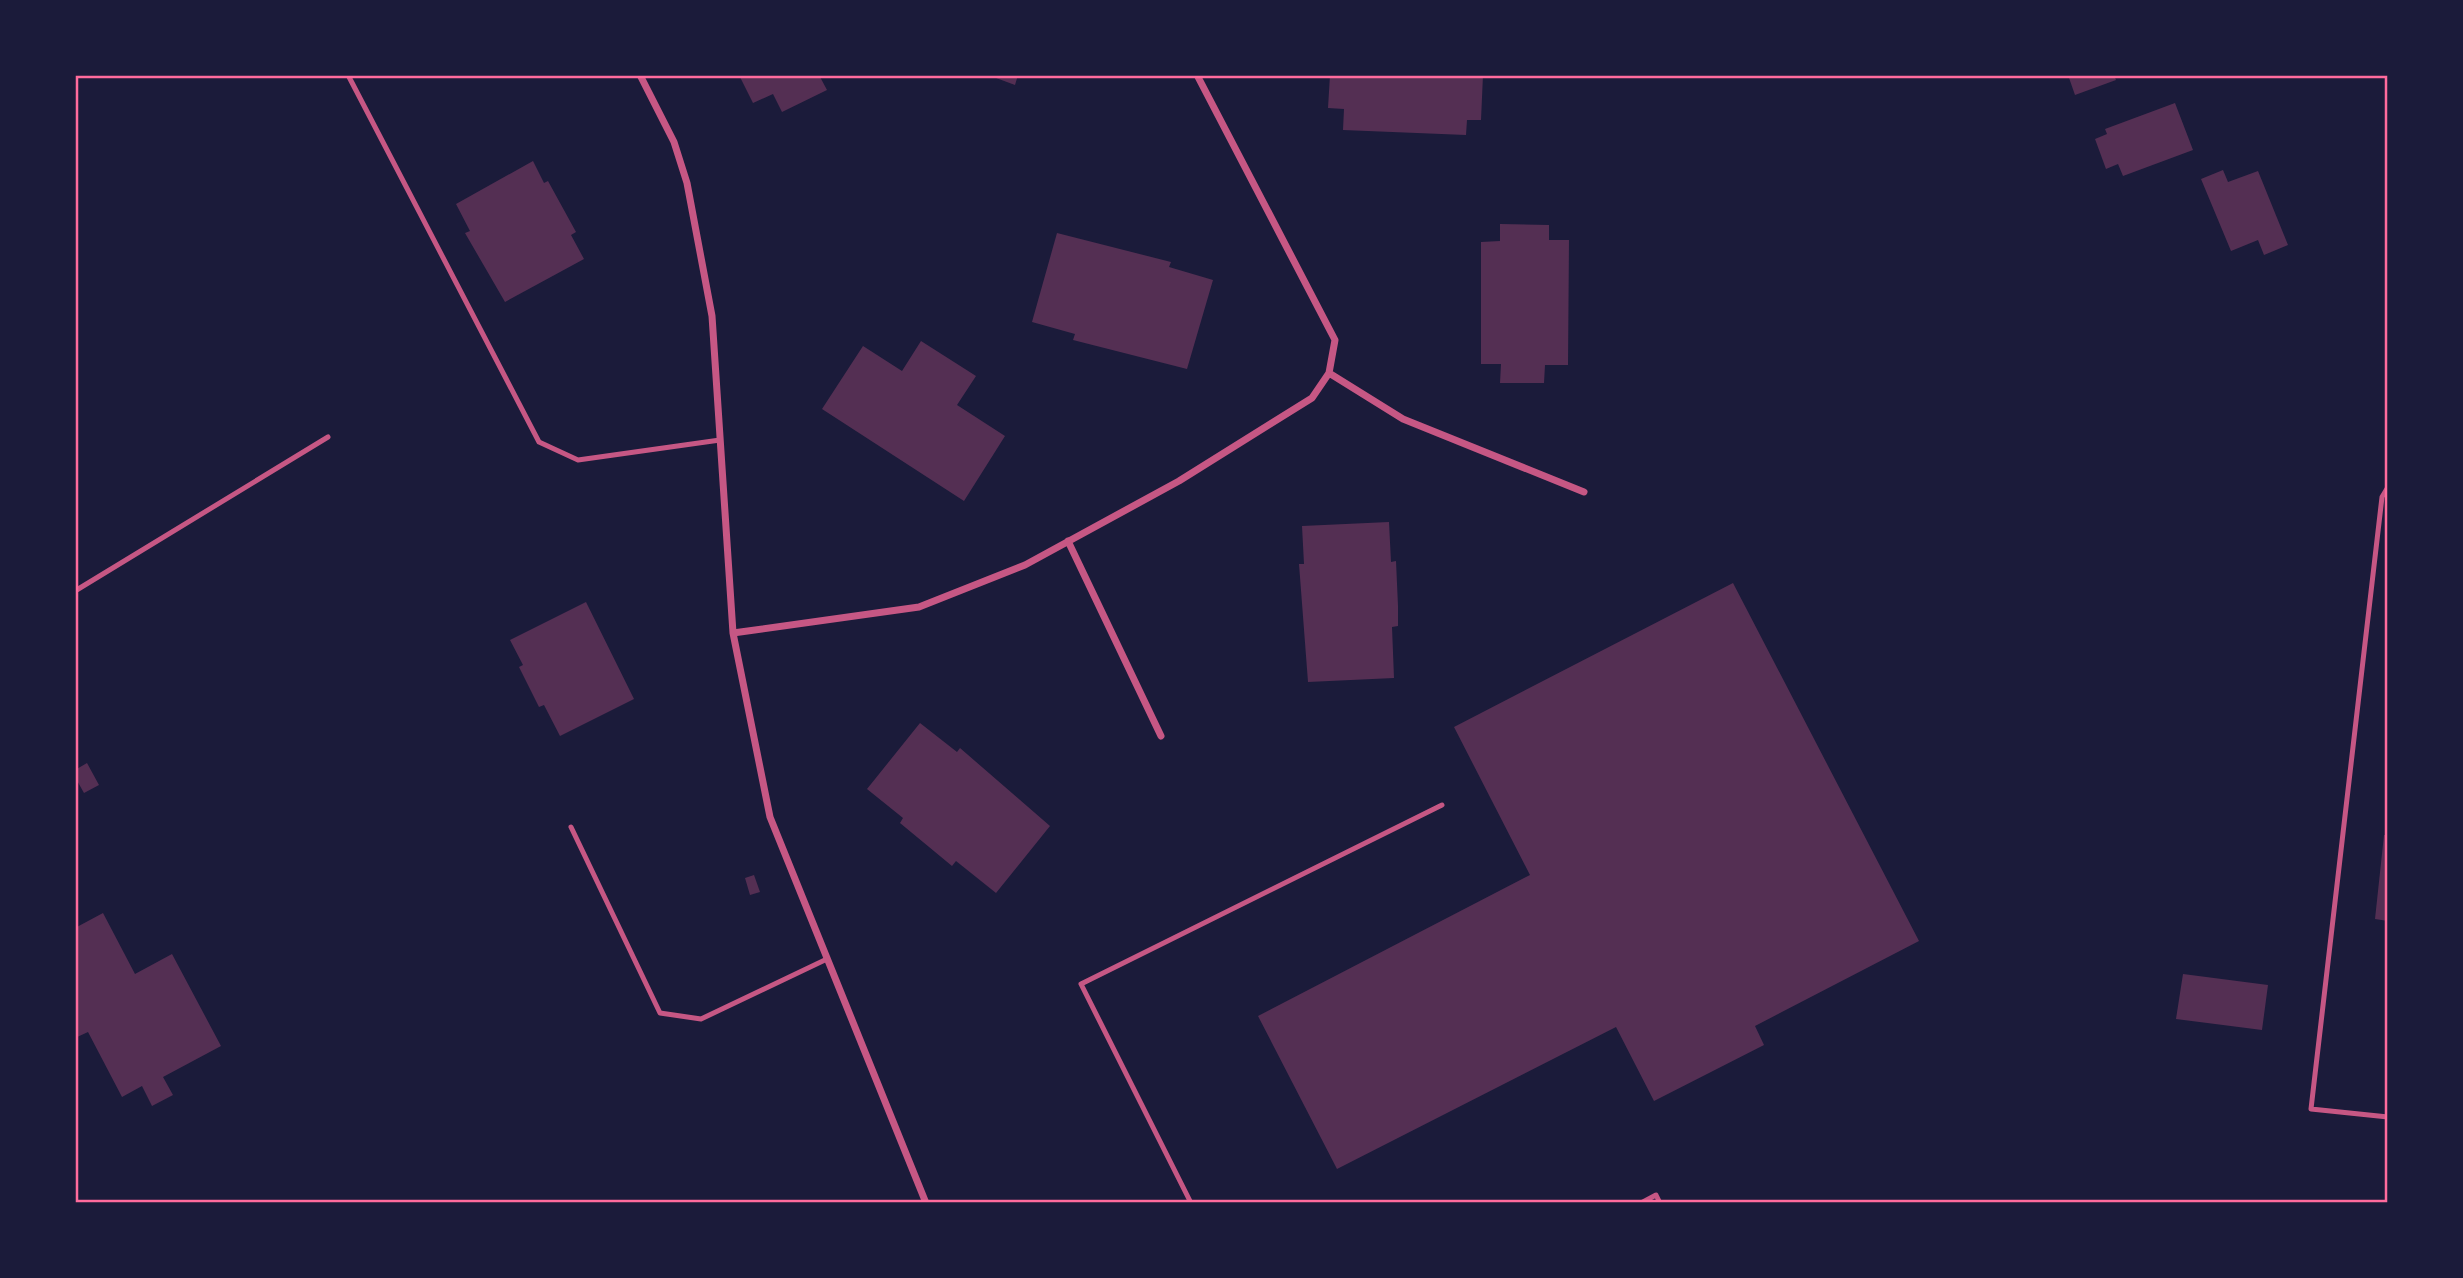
<svg xmlns="http://www.w3.org/2000/svg" width="2463" height="1278" font-family="Montserrat,sans-serif">
  <style>
    .building { fill: #542f53 }
    .lines { fill: none; stroke-linecap: round; stroke-linejoin: round }
    .service { stroke: #c65784; stroke-width: 5 }
    .minor { stroke: #c65784; stroke-width: 7 }
    .neatline { fill: none; stroke: #ff6b9d; stroke-width: 2.5 }
  </style>
  <rect width="100%" height="100%" fill="#1b1b3a"/>
  <path class="building" d="M739,75H819L827,90L782,112L773,94L753,103Z
    M988,75H1018L1015,85Z
    M1330,75H1483L1481,120H1467L1466,135L1343,130L1344,109L1328,108Z
    M2068,75H2114L2116,80L2075,95Z
    M2175,103L2193,150L2123,176L2118,164L2106,169L2095,139L2107,134L2105,129Z
    M533,161L544,183L548,181L576,232L571,235L584,259L505,302L465,233L470,231L456,204Z
    M2223,170L2228,182L2258,171L2288,245L2264,255L2258,240L2231,251L2201,179Z
    M1500,224L1549,225V240H1569L1568,365H1545L1544,383H1500L1501,364H1481V242L1500,241Z
    M1057,233L1171,262L1169,267L1213,280L1187,369L1073,340L1075,334L1032,322Z
    M921,341L976,376L957,405L1005,436L964,501L822,409L863,346L902,371Z
    M1389,522L1391,562L1396,561L1398,606V626L1392,627L1394,678L1308,682L1299,564H1304L1302,526Z
    M1733,583L1919,941L1755,1026L1764,1045L1654,1101L1616,1027L1337,1169L1258,1016L1530,875L1454,727Z
    M586,602L634,699L560,736L544,705L539,707L519,667L523,665L510,640Z
    M920,723L957,752L960,748L1050,826L996,893L956,861L952,866L900,823L903,818L867,789Z
    M87,763L99,785L84,793L75,777V770Z
    M2384,835H2388V921L2375,919Z
    M754,875L760,892L750,895L745,878Z
    M103,913L135,974L172,954L221,1046L163,1077L173,1095L152,1106L142,1086L122,1097L88,1032L75,1038V928Z
    M2183,974L2268,985L2262,1030L2176,1019Z"/>
  <g class="lines">
    <path class="service" d="M348,75L539,442L578,460L720,440
      M2388,487L2382,497L2311,1109L2388,1117
      M75,591L328,437
      M571,827L660,1013L701,1019L827,959
      M1191,1203L1081,984L1442,805
      M1641,1203L1656,1195L1660,1203"/>
    <path class="minor" d="M640,75L674,142L687,183L712,316L733,633L770,817L926,1203
      M1329,373L1403,419L1584,492
      M1068,541L1161,736
      M733,633L919,607L1025,565L1179,481L1312,398L1329,373L1335,340L1197,75"/>
  </g>
  <rect width="2463" height="1278" fill="none" stroke="#1b1b3a" stroke-width="154"/>
  <rect x="77" y="77" width="2309" height="1124" class="neatline"/>
</svg>
